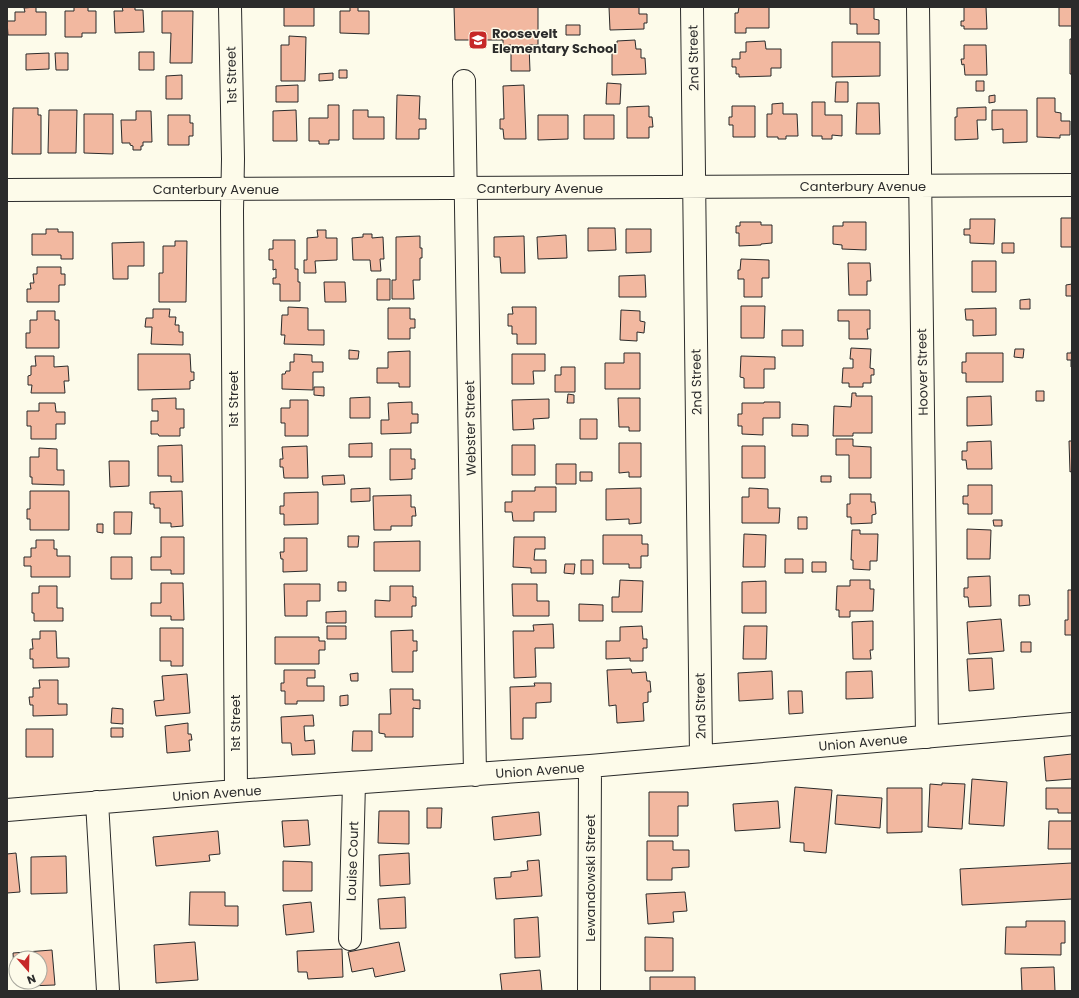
<svg xmlns="http://www.w3.org/2000/svg" width="1079" height="998" font-family="Poppins,sans-serif">
  <style>
    .building { fill: #f2b8a0; stroke: #2b2b2b }
    .lines { fill: none; stroke-linecap: round; stroke-linejoin: round }
    .minor-casing { stroke: #2b2b2b; stroke-width: 24 }
    .minor { stroke: #fdfbea; stroke-width: 22 }
    .labels { text-anchor: middle; stroke-width: 3; stroke-linejoin: round; paint-order: stroke }
    .poi-label { font-size: 13px; font-weight: bold; fill: #2b2b2b; stroke: #fdfbea; text-anchor: start }
    .street-label { font-size: 13px; fill: #2b2b2b; stroke: #fdfbea }
  </style>
  <rect width="100%" height="100%" fill="#fdfbea"/>
  <path class="building" d="M36,7V12H46V35H8L7,21H15V12H25L24,8Z
    M74,7H88V11H96V33H82V37H65V11H74Z
    M122,7H135V10H143L144,32L115,33L114,11H123Z
    M284,7H314V26H284Z
    M350,7H358V11H369V34L340,33V11H350Z
    M454,7H538V45H529L530,71H511V45L503,46V40H455Z
    M609,7H639V14H647V23H644V29L610,30Z
    M739,7H769V28H746V33H735V13H738Z
    M850,7H874V19L879,20V34H857V24H850Z
    M964,7H986L987,29H964V26H961V21H964Z
    M1059,7H1072V26H1059Z
    M162,11H193L192,63H170L171,33H162Z
    M566,25H580V35H566Z
    M289,36L306,37L305,81H281V45H289Z
    M1070,39H1072V74H1070Z
    M635,40L636,49H641V58H645L646,74L612,75V52L617,51V41Z
    M765,41L766,49H781V68H771V76L739,77V74H736V67H732V59H740V52H746V42Z
    M832,42H880V76L832,77Z
    M964,45H986L987,75H965L964,64L962,65L961,59H964Z
    M139,52H154V70H139Z
    M49,53V69L26,70V54Z
    M55,53H68V70H56Z
    M339,70H347V78H339Z
    M333,73V80L319,81V74Z
    M182,75V99H166V76Z
    M976,81H984V91H976Z
    M836,82H848V102H835Z
    M607,83L621,84L620,104H606Z
    M298,85V102H276V86Z
    M524,85L526,139H504L503,129H500V119H504L503,86Z
    M397,95L420,96L419,119H426V129H419V139H396Z
    M995,95V102L989,103V96Z
    M1037,98H1055V112L1061,113V121H1070V135H1060V138L1037,137Z
    M812,102H825V115H842V136L832,135V139H822V136H812Z
    M783,103V114H797L798,136H786V139H778V137H767V114H772V104Z
    M857,103H879L880,134H856Z
    M328,105H339V140H329V144H319V141H309V118H328Z
    M649,106V117H652L653,127H649V138H627V107Z
    M732,106H755V137H733V125H729V117H732Z
    M986,107V120H977L978,139L955,140V117H957V108Z
    M13,108H38V115H41V154H12Z
    M49,110H77L76,153H48Z
    M296,110L297,141H273V111Z
    M353,110H368V117H384V139H353Z
    M992,110H1027V142L1003,143V129L992,130Z
    M136,111H151L152,142H143V146H141V150H133V146L130,145V143H122L121,120H136Z
    M84,114H113V154L84,153Z
    M168,115H190V123H193V136H189V145H168Z
    M538,115H568V139L538,140Z
    M584,115H614V139H584Z
    M1061,218H1072V247H1061Z
    M970,219H995L994,244L970,243V235H964V229H970Z
    M740,222H761V225H772V243L761,244V245L739,246V233H736V226H740Z
    M843,222H866V250L842,249V245L833,244V226H843Z
    M588,228H615L616,250L588,251Z
    M46,229H58V232H73V259H61V255H32V234H46Z
    M626,229H651V252L626,253Z
    M317,230H326V238H337V260L315,261L316,273H304V260H307V238L318,237Z
    M363,234H372V238L383,237L384,259H380L381,271H371L370,260H353L352,238L363,237Z
    M566,235L567,258L538,259L537,237Z
    M420,236V248H422V258H420V280H413L414,299H392V280H396V237Z
    M524,236L525,273H501L500,257H494V237Z
    M273,240H295V269H298V282H300V301H280V284H273V278H276V269L273,270V260H269V249H273Z
    M175,241H187L186,302H159V273H163V246H175Z
    M144,242V266H128V279H113L112,243Z
    M1002,243H1014V253H1002Z
    M741,259L769,260V278H762V297H744V279H738V270H740Z
    M972,261H996V292H972Z
    M848,263H870L871,281H867V295H849Z
    M37,267H61V274H65V285H59V302H27V289H31L30,283H34L33,274H37Z
    M645,275L646,297H619V276Z
    M377,279H390V300H377Z
    M324,282H345L346,302H325Z
    M1072,284V296H1066V285Z
    M1030,299V309H1020V300Z
    M741,306H765L764,338H741Z
    M288,307L308,308V330H324V345L284,344L285,335H281L282,315H288Z
    M512,307H536V344H517V334H512V326H508V314H513Z
    M388,308H410V319H415V328H410V339H388Z
    M996,308V335L973,336V320H966L965,309Z
    M153,309H170L169,317H176L175,325H179V332H183V345L151,344L152,327H145L146,318H153Z
    M621,310L640,311V321L645,322L644,333L637,332V341L620,340Z
    M838,310H870V329H867L868,339H849V321H838Z
    M37,311H55V320H59V348H26V333H30V320H37Z
    M782,330H803V346H782Z
    M1072,347V367H1071V360H1067V353H1071Z
    M851,348L871,349L870,368L874,369V375H871V383H863V387H849V383H842L843,368H853V359H850Z
    M1015,349H1024L1023,358L1014,357Z
    M349,350L359,351L358,359H349Z
    M410,351V387H399V383H377V368H388V352Z
    M624,353H640V389H605V363H624Z
    M966,353H1003V382H966V373H962V362H966Z
    M138,354H190L191,372H194V380L190,381V389L138,390Z
    M294,354L312,355V362H323V372H313V390L282,389V374H285L286,371H290V362H294Z
    M512,354H545V371H533L534,384H512Z
    M35,356H54V367L68,366L69,381H64L65,393H31L32,385H28V376L31,375V366H36Z
    M741,356L775,357V369H764V388H744V378L740,377Z
    M561,367H575V392H555V375H561Z
    M314,387H324V396L314,395Z
    M1036,391H1044V401H1036Z
    M852,393H856V396H872V433H853V436H833L834,406L851,407Z
    M568,394L574,395V403H567Z
    M991,396L992,425L967,426V397Z
    M370,397V418H350V398Z
    M176,398V409H184V428H180V436H159L158,434H151V421H158V411H152V399Z
    M618,398H640V431H629V427H619Z
    M549,399V418L533,419L534,429L513,430L512,400Z
    M290,400H308V436H285V423H281V408H290Z
    M412,402V414H418V423H411V433L381,434V420H389L388,403Z
    M764,402H780V418H763V435L742,434V426H738V414H742V403H764Z
    M39,403H55L56,412H65V424H56V439H31V426H27V411H39Z
    M580,419H597V439H580Z
    M792,424L808,425V436H792Z
    M836,439H853V446L871,447V478H849V455H836Z
    M991,441L992,469H967L966,460H962V451H967V442Z
    M1069,441H1072V471L1070,472Z
    M372,443V457H349V444Z
    M619,443H641V477H629V472L619,473Z
    M182,445L183,482H171V476H158V446Z
    M512,445H535V475H512Z
    M307,446L308,478H284L283,467H280V459H283L282,447Z
    M742,446H765V478H742Z
    M39,448L57,449V470H64V485L32,484V477H30V457H39Z
    M390,449H411V459H415V469H412V479L390,480Z
    M109,461H129V486L110,487Z
    M556,464H576V484H556Z
    M580,472H592V481H580Z
    M344,475L345,484L323,485L322,476Z
    M821,476H831V482H821Z
    M968,485H992V514H968V504H963V496H968Z
    M535,487H556V512H534V521H513L512,512H505V502H512V491H535Z
    M370,488V501L351,502V489Z
    M641,488V523L629,524V519L606,520V489Z
    M749,488L768,489V508H780L779,523H742V497H749Z
    M30,491H69V530H30V519H27V509H30Z
    M182,491L183,526L171,527V523H160V508H154V504H150V492Z
    M318,492V524L284,525V514H280V506H284V493Z
    M850,494H871V502H875L876,514L872,515V523L851,524V517H847V504H850Z
    M411,495V507H415L416,516H412V526H391V530H374L373,496Z
    M114,512H132L131,534H114Z
    M798,517H807V529H798Z
    M993,520H1002V526H994Z
    M97,524H103V533L97,532Z
    M967,529L991,530L990,559H967Z
    M852,530H860V534H878L877,561H870V570L853,569V560H851Z
    M744,534L766,535L765,567H743Z
    M603,535H642V544H648V556H641V568H629V564H603Z
    M348,536H359L358,547H348Z
    M161,537H184V574H171V570H151V557H161Z
    M514,537H545V549H535L534,560H546V573H531V568L513,567Z
    M284,538H307V571L283,572V559H281L280,552H284Z
    M36,540H54V549H57V556H70V577H31V566H24V557H31V548H36Z
    M420,541V571H374V542Z
    M111,557H132V579H111Z
    M785,559H803V573H785Z
    M581,560H593V574H581Z
    M812,562H826V572H812Z
    M565,564H575L574,574L564,573Z
    M990,576L991,606L969,607L968,597H964V588H968V577Z
    M620,580L643,581L642,612H612V597H619Z
    M850,580H870V589H874L873,611H850V617H839V610H836L837,586H850Z
    M766,581V613H742V582Z
    M338,582H346V591H338Z
    M161,583H183L184,620H171V616H151V603H161Z
    M284,584H320V601H307V616H285Z
    M512,584H537V601H549V616H513Z
    M39,586H57V608H63V621H34V613H32V593H39Z
    M390,586H413V597H416V606H412V617H375V600L390,601Z
    M1068,590H1072V635H1065V620H1068Z
    M1019,595H1029L1030,605L1019,606Z
    M579,604L603,605V621H579Z
    M346,611V623H326V612Z
    M1001,619L1004,651L969,654L967,622Z
    M873,621V650H870L871,659H853L852,622Z
    M553,624L554,648H535L536,677L514,678L513,631H534L533,625Z
    M327,626H346V639H327Z
    M642,626L643,639H647V648H643V661H630V658L606,659V641H620V627Z
    M744,626H767L766,659H743Z
    M160,628H183V666H171V661H160Z
    M413,630V641H417V651H413V672H392L391,631Z
    M40,631H56L57,658H69V667L33,668V659H30V649H33L32,639H40Z
    M275,637H319V641H325V650H319V664H275Z
    M1021,642H1031V652H1021Z
    M992,658L994,689L969,691L967,659Z
    M631,669L632,673L646,672L647,681H650L651,692H648V702L643,703L644,721L617,723L616,705L609,706L607,670Z
    M284,670H315V678H307V686H324V701H297V704H285V691H281V683H284Z
    M772,671L773,699L739,701L738,673Z
    M872,671L873,698L846,699V672Z
    M358,673V681H351L350,674Z
    M187,674L190,713L156,716L154,701L164,700L162,676Z
    M39,680H58V704H67V715L33,716V705H30L29,697H33V688H40Z
    M534,683H551V702L536,703V718H523V739H511L510,687L535,686Z
    M390,689H413V700H420V709L413,708V737H385V734L379,733V714H391Z
    M788,691H802L803,713L789,714Z
    M348,695V705L340,706V696Z
    M112,708L123,709V724L111,723Z
    M313,715L314,726H304L305,741L314,740L315,754L292,755L291,743H282L281,717Z
    M188,723V734H191L192,740H189L190,751L167,753L165,726Z
    M111,728H123V737H111Z
    M26,729H53V757H26Z
    M353,731H372V751H352Z
    M1072,754V779L1046,781L1044,757Z
    M972,779L1007,782L1004,826L969,824Z
    M942,783L965,784L962,829L928,827L930,784L942,785Z
    M795,787L832,790L826,853L804,851V843L790,842Z
    M887,788H922V832L887,833Z
    M1046,788H1072V813H1058V809H1046Z
    M649,792H688V806H678V836H649Z
    M837,795L882,798L880,828L835,824Z
    M778,801L780,828L735,831L733,804Z
    M427,808H442L441,828H427Z
    M379,811H409V844L378,843Z
    M539,812L541,835L494,840L492,817Z
    M308,820L310,845L284,847L282,821Z
    M1049,821H1072V849H1048Z
    M218,831L220,854L209,855L210,861L156,866L153,837Z
    M647,841H673V850H689V867L672,868V880H647Z
    M16,853L20,892L7,893V854Z
    M409,853L410,884L380,886L379,855Z
    M66,856L67,893L31,894V857Z
    M539,860L542,896L496,899L494,878L511,877V872L528,870L527,861Z
    M283,861L312,862V891H283Z
    M1072,863V899L962,905L960,869Z
    M190,892H225V906H238V926L189,925Z
    M685,892L687,911L673,912L674,922L648,924L646,894Z
    M405,897L406,928L380,929L378,899Z
    M311,902L314,932L286,935L283,905Z
    M538,917L540,957L515,958L514,919Z
    M1026,921H1065V943H1061V955L1005,954L1006,927H1026Z
    M645,937L673,938V971H645Z
    M195,942L198,980L156,983L154,945Z
    M399,942L405,971L375,977L373,968L352,972L348,952Z
    M342,949L343,977L308,979L307,972H298L297,951Z
    M52,950L55,985L28,986V982H40V958H16V969H14L13,953Z
    M1054,967L1055,991H1022L1021,968Z
    M540,970L542,991H502L500,974Z
    M650,977H695V991H650Z"/>
  <g class="lines">
    <defs>
      <path id="minor" d="M230,7L233,159L232,211L236,791
        M692,7L701,756
        M918,7L927,737
        M464,81L475,775
        M7,190L1072,185
        M97,802L108,991
        M7,810L236,791L590,766L1072,724
        M350,939L354,783
        M589,991L590,766"/>
    </defs>
    <use href="#minor" class="minor-casing"/>
    <use href="#minor" class="minor"/>
  </g>
  <defs>
    <symbol id="school-square" viewBox="-11 -11 22 22"><rect x="-9" y="-9" width="18" height="18" rx="4" fill="#c62828" stroke="#fdfbea"/><path d="M0-5L7-2L0 1L-7-2ZM-4 1L0 2.5L4 1V4Q0 6-4 4Z" fill="#fff"/></symbol>
  </defs>
  <g fill-rule="evenodd">
    <use href="#school-square" x="467" y="29" width="22" height="22"/>
  </g>
  <g class="labels">
    <g class="poi-label">
      <text x="492" y="38">Roosevelt<tspan x="492" dy="15">Elementary School</tspan></text>
    </g>
    <g class="street-label">
      <text transform="translate(693 58) rotate(-91)" y="5">2nd Street</text>
      <text transform="translate(231 75) rotate(-91)" y="5">1st Street</text>
      <text x="863" y="191">Canterbury Avenue</text>
      <text x="540" y="193">Canterbury Avenue</text>
      <text x="216" y="194">Canterbury Avenue</text>
      <text transform="translate(922 372) rotate(-91)" y="5">Hoover Street</text>
      <text transform="translate(696 382) rotate(-91)" y="5">2nd Street</text>
      <text transform="translate(233 399) rotate(-90)" y="5">1st Street</text>
      <text transform="translate(470 428) rotate(-91)" y="5">Webster Street</text>
      <text transform="translate(700 706) rotate(-91)" y="5">2nd Street</text>
      <text transform="translate(235 723) rotate(-90)" y="5">1st Street</text>
      <text transform="translate(863 742) rotate(-5)" y="5">Union Avenue</text>
      <text transform="translate(540 770) rotate(-4)" y="5">Union Avenue</text>
      <text transform="translate(217 793) rotate(-4)" y="5">Union Avenue</text>
      <text transform="translate(352 861) rotate(-88)" y="5">Louise Court</text>
      <text transform="translate(590 878) rotate(-90)" y="5">Lewandowski Street</text>
    </g>
  </g>
  <rect width="1079" height="998" fill="none" stroke="#2b2b2b" stroke-width="16"/>
  <g transform="translate(28 970) rotate(160)"><circle r="19" fill="#fdfbea" stroke="#a9a89e"/>
  <path d="M0-3L7 15L0 10L-7 15Z" fill="#c62828"/>
  <text y="-6" font-size="11" font-weight="bold" text-anchor="middle" fill="#2b2b2b">N</text>
  </g>
</svg>
